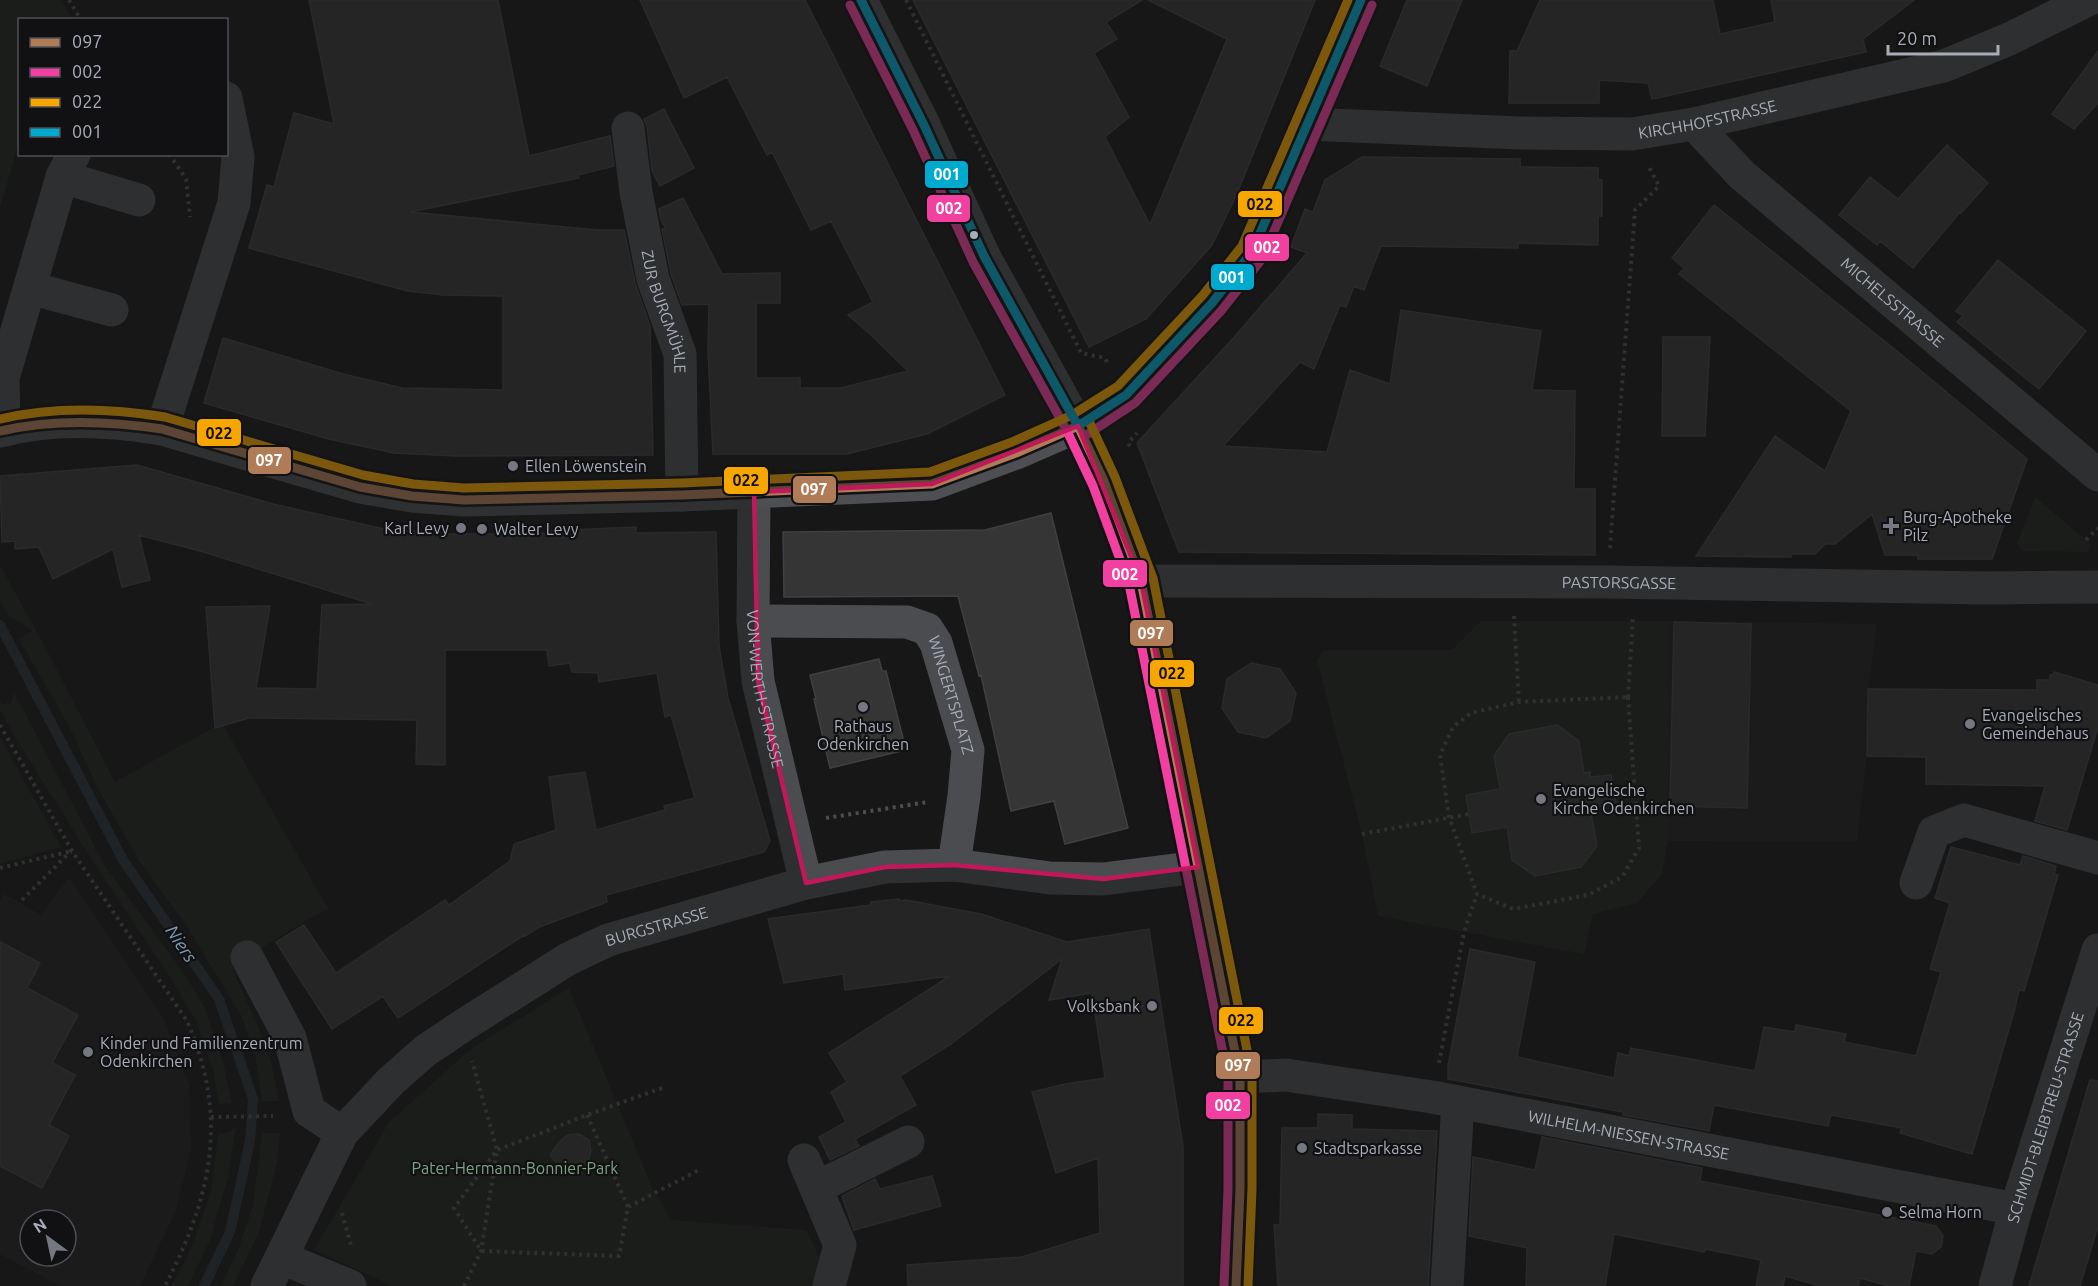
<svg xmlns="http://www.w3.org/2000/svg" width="2098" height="1286" font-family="Ubuntu,sans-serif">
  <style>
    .built { fill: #212123; fill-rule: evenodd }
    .green { fill: #1d241e }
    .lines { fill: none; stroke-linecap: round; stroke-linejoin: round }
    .stream { stroke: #2a3239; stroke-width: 10 }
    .building { fill: #353536; stroke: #3f4043; stroke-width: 1.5 }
    .path { stroke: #4d4e52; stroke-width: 4; stroke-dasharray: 3 4.5; stroke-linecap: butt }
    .minor { stroke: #4b4c50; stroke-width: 33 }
    .major { stroke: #4d4f52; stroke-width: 33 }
    .bus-1-casing { stroke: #111113; stroke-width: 14 }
    .bus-2-casing { stroke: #111113; stroke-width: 14 }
    .bus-3-casing { stroke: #111113; stroke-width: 14 }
    .bus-4-casing { stroke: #111113; stroke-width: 14 }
    .bus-1 { stroke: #b07c57; stroke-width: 9 }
    .bus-2 { stroke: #f240a1; stroke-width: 9 }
    .bus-3 { stroke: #f7a600; stroke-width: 9 }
    .bus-4 { stroke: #00a9ce; stroke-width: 9 }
    .marked { fill: none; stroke: #c2185b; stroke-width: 4.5; stroke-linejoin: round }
    .bus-dot { fill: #a8adb8; stroke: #111113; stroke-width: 2 }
    .poi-dot { fill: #757880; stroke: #111113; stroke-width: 2 }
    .labels { text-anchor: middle; stroke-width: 4.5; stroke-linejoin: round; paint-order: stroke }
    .street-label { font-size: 16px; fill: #a8adb8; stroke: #111113 }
    .poi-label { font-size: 16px; fill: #a8adb8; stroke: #111113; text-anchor: start }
    .park-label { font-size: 16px; fill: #7fa381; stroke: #111113 }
    .water-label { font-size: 18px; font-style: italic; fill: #7f9bb3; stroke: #111113 }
    .line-badge { stroke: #111113; stroke-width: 2 }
    .badge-label { font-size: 16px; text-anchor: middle; font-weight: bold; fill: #fff }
    .pale-badge-label { font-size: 16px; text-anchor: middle; font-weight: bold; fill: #111 }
  </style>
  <rect width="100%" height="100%" fill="#171717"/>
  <path class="built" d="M1668,621L1877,624L1868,689L1866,760L1857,842L1668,841Z
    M69,878L164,1019L189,1085L191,1150L175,1212L140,1286H61L0,1254V901L4,894L41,915ZM30,1220H66V1256H30Z"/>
  <path class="green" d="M0,0H61L72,19L20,20L19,142L0,208Z
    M2035,497L2091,544L2088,552L2023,551L2017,544Z
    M0,565L43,643L115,782L222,723L328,908L235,964L232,969L257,1023L271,1061L279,1101H262L255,1055L241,1015L186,925L139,861L97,787L71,730L19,639L32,631L7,614L0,601Z
    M1481,621H1668V841L1662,874L1637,903L1593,914L1584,954L1378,916L1362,834L1317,660L1324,650H1452Z
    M14,692L105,866L183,972L205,1008L223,1062L232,1103L219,1104L213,1070L197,1023L172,980L98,869L16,739L0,710V700L2,704L11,703Z
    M0,737L61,847L0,864Z
    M569,988L652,1187L671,1220L806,1230L821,1260L815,1286H393L314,1250L389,1122L472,1048Z
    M236,1127L228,1178L210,1240L188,1286H171L191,1249L211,1192L218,1134L229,1132Z
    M262,1133H280L277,1163L258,1235L233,1286H221L238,1250L253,1205Z"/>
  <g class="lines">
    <path class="stream" d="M0,625L123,860L219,999L253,1099L250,1141L230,1232L204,1286"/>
  </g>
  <path class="building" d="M309,0H498L529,156L610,136L614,166L578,175L579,178L410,212L597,230H624L635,283L650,326L653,455L457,456L394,453L329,439L204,403L223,338L343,374L402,388L503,390V296L443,295L408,291L249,248L267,185L274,187L294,113L334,124Z
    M640,0H805L1005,395L927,434L847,454H713L708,350L709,304L682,305L671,274L662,229H666L661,220L659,209L683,198L722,274L780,273V303H756V378H800V388H841L908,371L870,334L848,315L873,302L831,221L811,230L772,152L767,155L727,77L684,98Z
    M913,0H1142L1106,22L1117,39L1094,53L1129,117L1105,137L1150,225L1227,39L1148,0H1315L1236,196L1212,245L1146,319L1089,347Z
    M1407,0H1462L1427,86L1380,66Z
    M1540,0H1713L1720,34L1775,22L1771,0H1914L1863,39L1866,52L1652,99L1648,83L1599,80V103H1509L1510,51H1517Z
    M2098,51V103L2074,129L2052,114Z
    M664,109L694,168L660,186L652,171L647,126L644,119Z
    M1947,145L1988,183L1961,213L1960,212L1913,268L1880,241L1877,245L1839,215L1870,177L1898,199Z
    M1362,157L1520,159V167L1598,168V179L1602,180V216H1598V245L1518,243V248L1381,246L1364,290L1354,286L1346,307L1340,305L1314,369L1300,362L1223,446L1327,452L1350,370L1390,384L1401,310L1541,331L1532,390L1575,391L1574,489H1595V555L1179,552L1137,443L1237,334L1307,253L1291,247L1305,209L1313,212L1325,180Z
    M1714,205L1897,351L2027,459L1992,559H1918V555H1885L1872,514L1835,544H1825L1815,554H1791V557L1696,556L1775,436L1825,471L1851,411L1679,274L1684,268L1672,258Z
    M1998,260L2086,331L2039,389L1957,322L1963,316L1956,311Z
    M1663,337H1710L1705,436H1662Z
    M137,465L273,504L384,529L451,534H488L547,533V531L636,527V533L716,532L719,646L728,698L770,841L764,852L606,895L607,902L539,927L525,936L524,935L398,1018L383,996L332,1029L276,942L304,925L336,973L445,900L449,905L510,861L514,844L556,830L549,777L585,772L596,830L665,810L664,806L695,798L671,715L665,717L657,673L599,682L598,673L572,672L570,663L549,666L547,650H445V765L416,764L417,720L249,718L215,728L206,607L270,606L256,688L317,689L322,605L372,604L200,551L139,535L150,580L122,587L113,549L53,579L39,547L15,549V541L2,542L0,476Z
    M1051,513L1128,828L1065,844L1054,801L1011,811L981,675L979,676L958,596L784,597L783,532L985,530Z
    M1674,622L1751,624L1747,808L1670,806Z
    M879,659L882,671H886L906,750L830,768L814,699H816L810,675Z
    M1251,663L1280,669L1296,693L1290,721L1266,738L1238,732L1222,708L1227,679Z
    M2054,672L2098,685V727L2067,830L2035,821L2045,786L1926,784V757L1867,756L1868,689L2037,690V680H2050V675H2053Z
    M1557,725L1579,741L1584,773L1590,772V777L1611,775L1616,803L1595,808L1596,811L1591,813L1597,846L1581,867L1535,876L1512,860L1507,827L1472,833L1466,795L1500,789L1494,756L1509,734Z
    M1951,847L2020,865L2023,856L2056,866L2054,874L2058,875L2024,991L2019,990L2014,1012L1972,1154L1900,1133L1902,1128L1831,1115L1828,1126L1714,1105L1709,1131L1623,1115V1112L1448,1079V1066L1470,949L1535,962L1517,1057L1614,1078L1618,1053L1629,1056L1631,1048L1755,1071L1764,1027L1795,1032L1796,1025L1846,1034L1844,1042L1916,1056L1941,972L1930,969L1950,903L1935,898Z
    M899,899V901L906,900L981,914L1067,942L1149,929L1183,1147V1286H908L907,1265L1022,1257L1100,1233L1098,1158L1056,1173L1032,1092L1065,1084L1105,1078L1092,993L1049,1000L1062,959L951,1044L900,1076L916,1105L855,1139L859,1146L830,1160L819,1137L846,1122L831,1092L847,1082L829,1053L950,976L845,990L843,974L784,983L768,919L871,905V902Z
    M0,942L40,963L27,988L78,1015L52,1063L75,1075L49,1125L69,1136L42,1188L0,1166Z
    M2090,1080L2098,1081V1226L2080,1286H2029Z
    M1318,1114L1352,1115V1129L1437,1131L1428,1286H1278L1274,1225H1280L1282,1128H1318Z
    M579,1134L589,1140L591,1151L588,1162L581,1173L562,1169L550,1155L560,1141L568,1135Z
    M1542,1137L1702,1168L1700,1181L1936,1226L1943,1236L1941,1247L1932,1254L1916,1251L1909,1286H1889L1860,1278L1858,1286H1820L1785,1276L1783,1286H1756L1761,1260L1705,1249L1704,1252L1614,1234L1605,1286H1526L1527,1248L1469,1236L1473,1157L1535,1170Z
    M932,1176L941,1206L854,1230L842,1196L875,1179L880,1189Z"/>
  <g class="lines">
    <path class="path" d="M69,0L81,20
      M906,0L1081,353L1105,358L1108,364
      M169,154L186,179L190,217
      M1130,446L1128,443L1137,433
      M2086,540L2098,528
      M1610,548L1635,210L1659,186L1649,167
      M1514,616L1519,702
      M1628,697L1639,848L1622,877L1588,895L1513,909L1477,894L1449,817L1440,755L1453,727L1471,713L1519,702Z
      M1628,697L1633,617
      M0,725L72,851L187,1021C229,1118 212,1195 165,1286
      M826,818L928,802
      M1362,834L1469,814
      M0,868L72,851
      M22,900L71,851
      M1439,1063L1464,932L1477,894
      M662,1088L587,1115L497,1150L454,1208L481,1251L619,1256L628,1207L699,1170
      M587,1115L628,1207
      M211,1117L273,1116
      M342,1213L352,1249
      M464,1286L481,1251L497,1150L472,1061"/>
    <g class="minor">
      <path d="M861,0L924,125L984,256L1078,426L1104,481L1141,581L1240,1077V1189L1236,1286"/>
      <path id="s1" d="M1307,124L1520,133L1632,134L1694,124L1944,66L2009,39L2088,0"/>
      <path id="s2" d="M1694,124L1742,175L2098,475"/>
      <path id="s3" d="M628,128L636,192L653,279L680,354L682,495"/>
      <path d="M62,177L139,200"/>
      <path d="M30,288L112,310"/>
      <path d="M162,429L234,203L238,157L226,98"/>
      <path d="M4,430L3,378L62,177L74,154"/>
      <path id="s4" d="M754,492L753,621L758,681L806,883"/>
      <path id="s5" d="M1141,581L1607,582L1985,588L2098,587"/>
      <path id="s6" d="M753,621L907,622L927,629L936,643L968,750L964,796L954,865"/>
      <path d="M1916,883L1934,832L1964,820L2098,858"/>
      <path d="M247,957L290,1038L309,1111L342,1133"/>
      <path id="s7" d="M1240,1077L1286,1075L1432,1097L2016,1209"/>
      <path d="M804,1160L840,1245L829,1286"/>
      <path d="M816,1188L908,1142"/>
      <path d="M282,1258L350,1286"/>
      <path id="s8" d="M267,1286L342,1133L391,1081L425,1051L462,1026L568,959L608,940L806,883L885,867L954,865L1050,878L1103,879L1198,867"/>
      <path d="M1447,1286L1458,1102"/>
      <path id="s9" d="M1995,1286L2016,1209L2098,950"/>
    </g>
    <path class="major" d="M0,431C52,417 109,420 162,429L360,487L412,496L464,500L682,495L932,484L1016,453L1078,426L1126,395L1212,303L1252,252L1361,0"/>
    <defs>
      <path id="bus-1" d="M1078,426L1104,481L1141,581L1240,1077V1189L1236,1286
        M0,431C54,419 107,421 162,429L360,487L412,496L464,500L682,495L932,484L1016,453L1078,426"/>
      <path id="bus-2" d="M850,5L913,130L973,262L1067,431L1093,486L1129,584L1228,1078V1189L1224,1286
        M1085,436L1135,403L1221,311L1262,259L1372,5"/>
      <path id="bus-3" d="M0,419C55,406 110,408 165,417L363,475L413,484L464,488L682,483L930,472L1012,442L1072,415L1118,386L1203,295L1242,246L1348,0
        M1089,421L1115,477L1153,578L1252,1075V1189L1248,1286"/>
      <path id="bus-4" d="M861,0L924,125L984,256L1078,426
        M1078,426L1126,395L1212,303L1252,252L1361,0"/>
    </defs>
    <use href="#bus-1" class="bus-1-casing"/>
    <use href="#bus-2" class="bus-2-casing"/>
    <use href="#bus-3" class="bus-3-casing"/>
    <use href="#bus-4" class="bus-4-casing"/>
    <use href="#bus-1" class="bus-1"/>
    <use href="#bus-2" class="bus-2"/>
    <use href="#bus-3" class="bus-3"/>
    <use href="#bus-4" class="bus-4"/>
  </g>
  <path d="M0 0H2098V1286H0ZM1078,426L1141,581L1198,867L1103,879L954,865L885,867L806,883L758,681L754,492L932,484Z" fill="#171717" fill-opacity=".55" fill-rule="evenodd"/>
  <path class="marked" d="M1078,426L1141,581L1198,867L1103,879L954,865L885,867L806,883L758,681L754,492L932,484Z"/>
  <circle class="bus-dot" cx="974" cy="235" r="5"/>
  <g class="poi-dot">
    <circle cx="513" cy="466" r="6"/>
    <path d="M1888 517h6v6h6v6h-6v6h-6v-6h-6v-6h6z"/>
    <circle cx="461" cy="528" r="6"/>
    <circle cx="482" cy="529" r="6"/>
    <circle cx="863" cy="707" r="6"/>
    <circle cx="1970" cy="724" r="6"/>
    <circle cx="1541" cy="799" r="6"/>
    <circle cx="1152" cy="1006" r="6"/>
    <circle cx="88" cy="1052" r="6"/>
    <circle cx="1302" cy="1148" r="6"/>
    <circle cx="1887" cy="1212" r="6"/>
  </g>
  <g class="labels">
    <g class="street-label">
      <text dy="6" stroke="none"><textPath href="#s1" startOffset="402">KIRCHHOFSTRASSE</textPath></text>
      <text dy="6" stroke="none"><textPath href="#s2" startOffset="267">MICHELSSTRASSE</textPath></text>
      <text dy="6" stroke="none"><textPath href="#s3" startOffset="188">ZUR BURGMÜHLE</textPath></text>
      <text dy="6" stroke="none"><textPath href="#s5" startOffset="478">PASTORSGASSE</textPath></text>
      <text dy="6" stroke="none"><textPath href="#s4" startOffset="198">VON-WERTH-STRASSE</textPath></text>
      <text dy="6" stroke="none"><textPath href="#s6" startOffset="246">WINGERTSPLATZ</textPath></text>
      <text dy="6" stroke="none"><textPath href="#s8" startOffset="552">BURGSTRASSE</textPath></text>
      <text dy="6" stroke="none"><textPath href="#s9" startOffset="176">SCHMIDT-BLEIBTREU-STRASSE</textPath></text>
      <text dy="6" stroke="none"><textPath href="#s7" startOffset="394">WILHELM-NIESSEN-STRASSE</textPath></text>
    </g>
    <g class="poi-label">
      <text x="525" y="472">Ellen Löwenstein</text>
      <text x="1903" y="523">Burg-Apotheke<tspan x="1903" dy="18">Pilz</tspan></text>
      <text x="449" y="534" text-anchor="end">Karl Levy</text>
      <text x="494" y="535">Walter Levy</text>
      <text x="1982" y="721">Evangelisches<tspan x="1982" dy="18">Gemeindehaus</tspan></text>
      <text x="863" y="732" text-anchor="middle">Rathaus<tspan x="863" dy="18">Odenkirchen</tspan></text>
      <text x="1553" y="796">Evangelische<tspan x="1553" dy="18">Kirche Odenkirchen</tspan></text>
      <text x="1140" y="1012" text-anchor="end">Volksbank</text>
      <text x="100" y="1049">Kinder und Familienzentrum<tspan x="100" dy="18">Odenkirchen</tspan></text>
      <text x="1314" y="1154">Stadtsparkasse</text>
      <text x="1899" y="1218">Selma Horn</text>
    </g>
    <g class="park-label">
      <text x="515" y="1174">Pater-Hermann-Bonnier-Park</text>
    </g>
    <g class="water-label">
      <text transform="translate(181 944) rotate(56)" y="6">Niers</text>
    </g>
  </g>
  <g class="line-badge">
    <rect x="924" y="160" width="45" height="29" rx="6" fill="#00a9ce"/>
    <rect x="1237" y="190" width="46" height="28" rx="6" fill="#f7a600"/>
    <rect x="926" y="194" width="45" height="29" rx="6" fill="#f240a1"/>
    <rect x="1244" y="233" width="46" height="29" rx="6" fill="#f240a1"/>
    <rect x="1210" y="263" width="45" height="28" rx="6" fill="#00a9ce"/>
    <rect x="196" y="418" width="46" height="29" rx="6" fill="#f7a600"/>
    <rect x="247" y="446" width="45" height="29" rx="6" fill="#b07c57"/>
    <rect x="723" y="466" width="46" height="29" rx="6" fill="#f7a600"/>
    <rect x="792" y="475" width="45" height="29" rx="6" fill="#b07c57"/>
    <rect x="1102" y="559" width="46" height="29" rx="6" fill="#f240a1"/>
    <rect x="1129" y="619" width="45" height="28" rx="6" fill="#b07c57"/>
    <rect x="1149" y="659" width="46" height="29" rx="6" fill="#f7a600"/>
    <rect x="1218" y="1006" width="46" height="29" rx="6" fill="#f7a600"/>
    <rect x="1215" y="1051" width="46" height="29" rx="6" fill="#b07c57"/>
    <rect x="1205" y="1091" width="46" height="29" rx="6" fill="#f240a1"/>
  </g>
  <g class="badge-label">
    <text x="947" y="180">001</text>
    <text x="949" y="214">002</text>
    <text x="1267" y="253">002</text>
    <text x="1232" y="283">001</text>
    <text x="269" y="466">097</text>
    <text x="814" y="495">097</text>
    <text x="1125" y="580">002</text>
    <text x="1151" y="639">097</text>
    <text x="1238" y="1071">097</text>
    <text x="1228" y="1111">002</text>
  </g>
  <g class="pale-badge-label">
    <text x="1260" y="210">022</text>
    <text x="219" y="439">022</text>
    <text x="746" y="486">022</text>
    <text x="1172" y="679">022</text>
    <text x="1241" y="1026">022</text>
  </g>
  <rect x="18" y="18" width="210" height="138" fill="#111113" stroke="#4d4f55" stroke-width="1.5"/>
  <rect x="30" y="38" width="30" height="9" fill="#b07c57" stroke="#4d4f55" stroke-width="1.5"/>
  <text x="72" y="48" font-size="18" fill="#a8adb8">097</text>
  <rect x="30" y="68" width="30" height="9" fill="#f240a1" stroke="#4d4f55" stroke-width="1.5"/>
  <text x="72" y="78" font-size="18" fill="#a8adb8">002</text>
  <rect x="30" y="98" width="30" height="9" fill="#f7a600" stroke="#4d4f55" stroke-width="1.5"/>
  <text x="72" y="108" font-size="18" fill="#a8adb8">022</text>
  <rect x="30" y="128" width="30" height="9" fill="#00a9ce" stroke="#4d4f55" stroke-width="1.5"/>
  <text x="72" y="138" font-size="18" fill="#a8adb8">001</text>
  <g transform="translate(48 1238) rotate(327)"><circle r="28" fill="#111113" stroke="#4d4f55" stroke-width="1.5"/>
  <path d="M0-4.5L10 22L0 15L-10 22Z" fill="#757880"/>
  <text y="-9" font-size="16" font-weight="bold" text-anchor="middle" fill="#a8adb8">N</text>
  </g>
  <path d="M1888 45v9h110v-9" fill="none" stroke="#a8adb8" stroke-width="3"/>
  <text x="1897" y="45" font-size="18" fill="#a8adb8" stroke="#111113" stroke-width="4.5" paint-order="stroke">20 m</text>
</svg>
